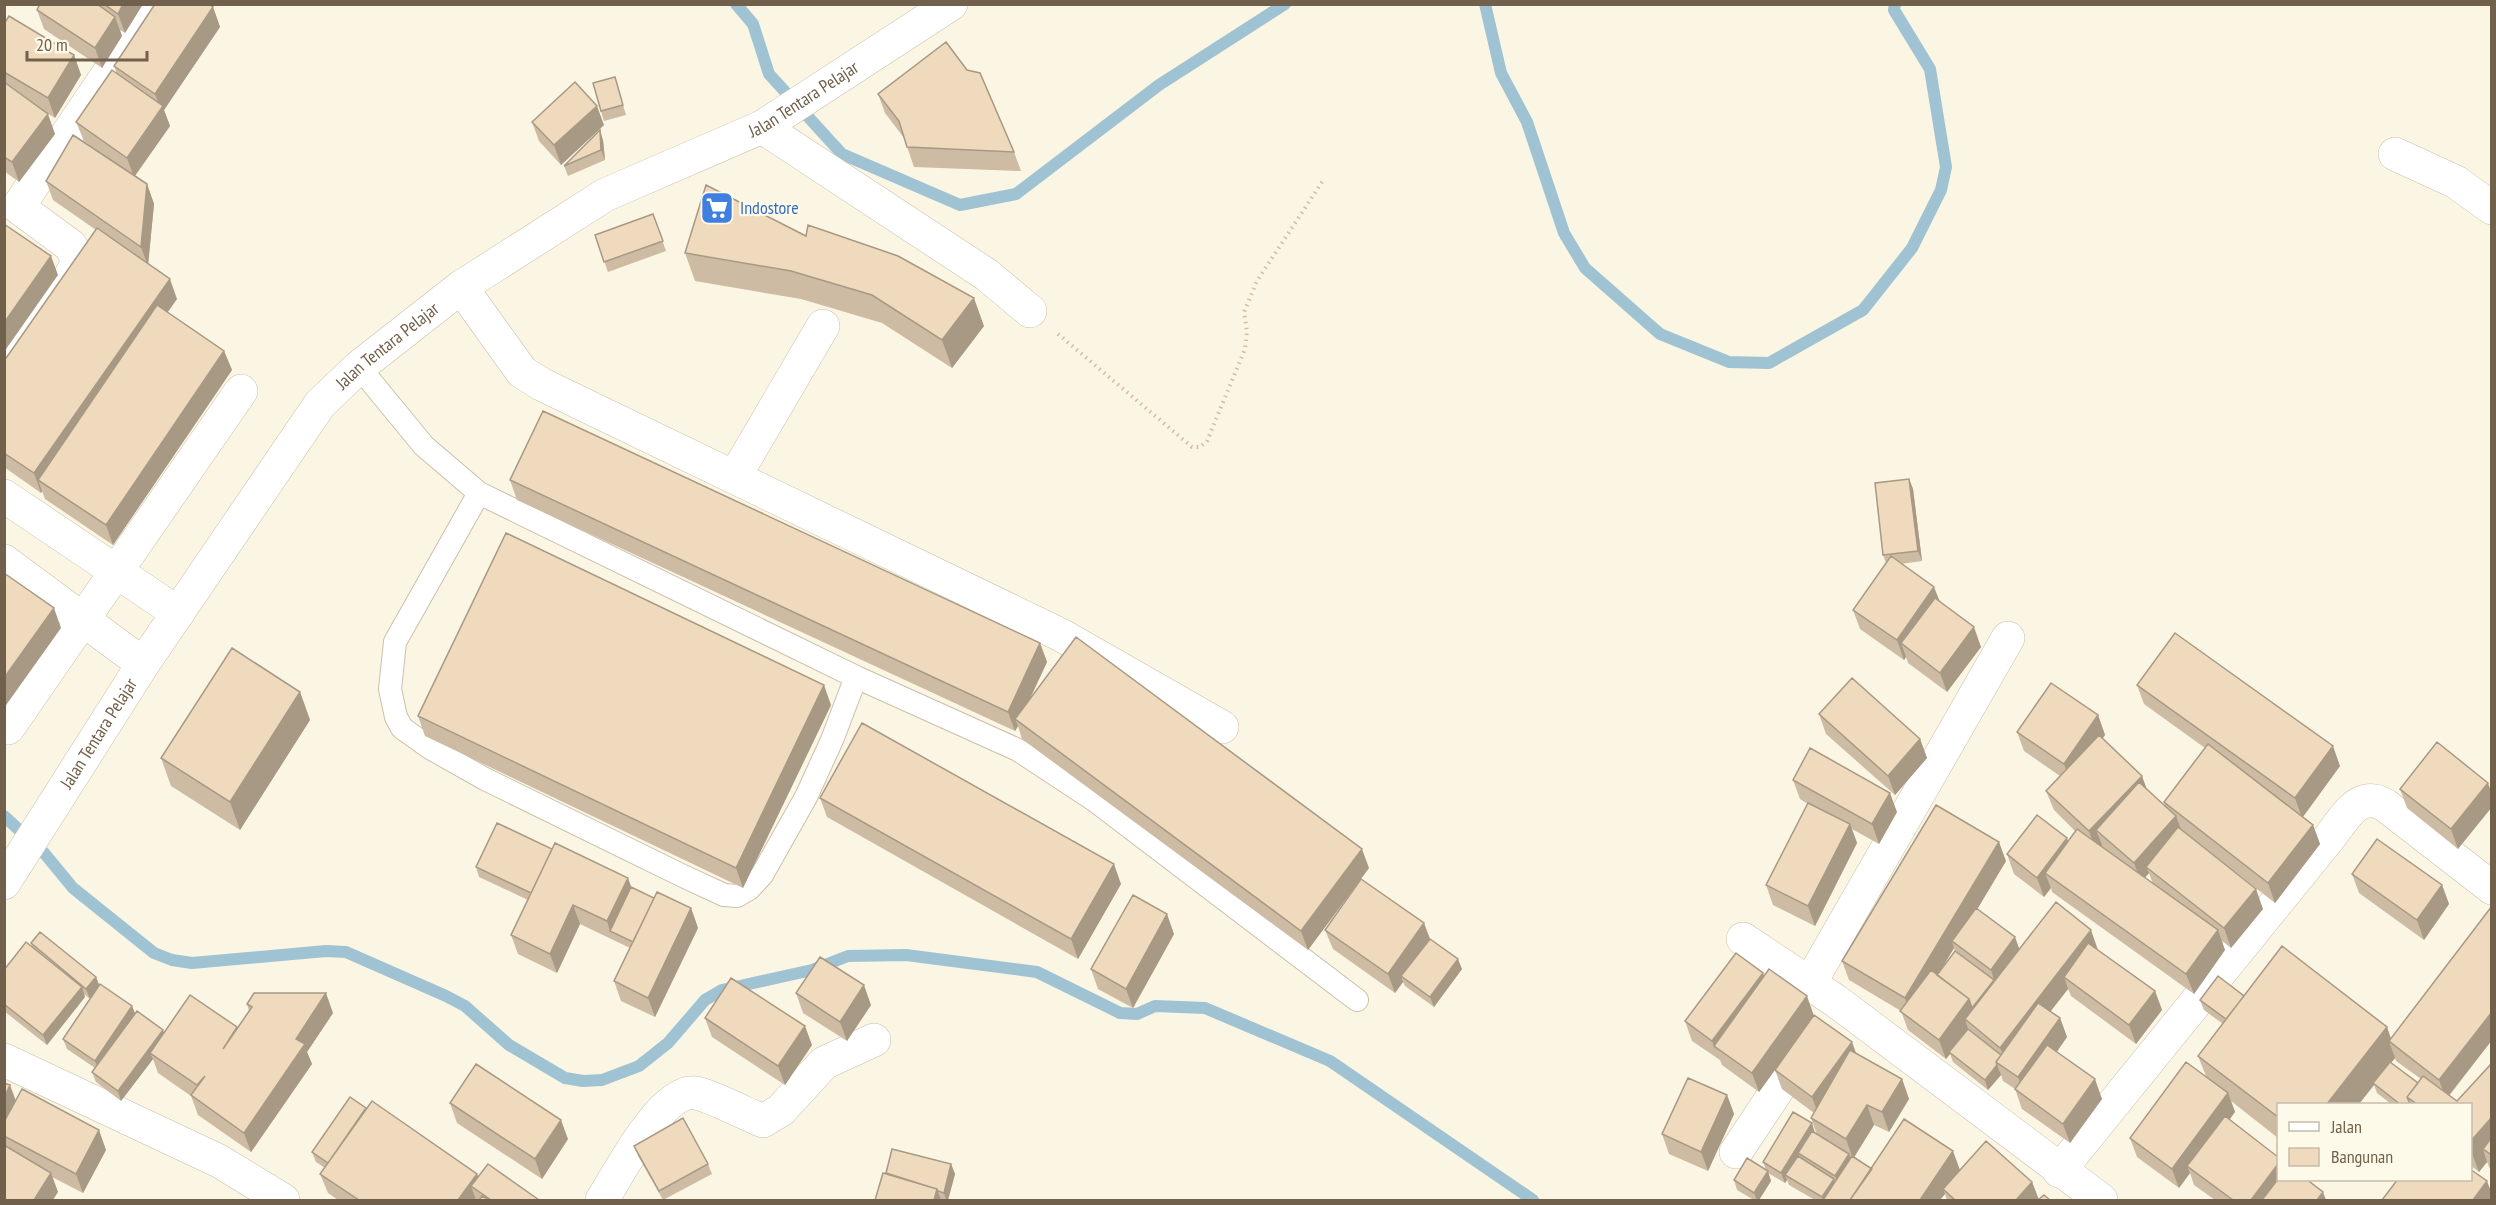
<svg xmlns="http://www.w3.org/2000/svg" width="2496" height="1205" font-family="'PT Sans Narrow',sans-serif">
  <style>
    .lines { fill: none; stroke-linecap: round; stroke-linejoin: round }
    .stream { stroke: #a0c3d4; stroke-width: 12 }
    .service-casing { stroke: #cbbfab; stroke-width: 24 }
    .minor-casing { stroke: #cbbfab; stroke-width: 34 }
    .path { stroke: #d3bda0; stroke-width: 4; stroke-dasharray: 1.5 4.5; stroke-linecap: butt }
    .service { stroke: #fff; stroke-width: 22 }
    .minor { stroke: #fff; stroke-width: 33 }
    .wall { fill: #cebba3; fill-rule: evenodd }
    .shaded-wall { fill: #a79984 }
    .building { fill: #efdabd; stroke: #a79984; stroke-width: 1.5 }
    .labels { text-anchor: middle; stroke-width: 4.5; stroke-linejoin: round; paint-order: stroke }
    .street-label { font-size: 18px; fill: #71604b; stroke: #fefae9 }
    .shop-label { font-size: 18px; fill: #366cbe; stroke: #fefae9; text-anchor: start }
  </style>
  <rect width="100%" height="100%" fill="#fbf6e3"/>
  <g class="lines">
    <path class="stream" d="M736,4L753,24L769,74L842,154L960,205L1016,194L1159,85L1285,4
      M1485,4L1501,73L1527,122L1564,233L1585,268L1660,334L1729,362L1769,363L1863,310L1912,248L1941,190L1946,167L1930,69L1894,10L1895,4
      M4,816L45,854L73,888L154,953L172,960L192,963L326,951L346,952L446,996L465,1006L509,1045L565,1078L583,1081L602,1080L639,1066L668,1043L705,1000L722,990L812,970L848,956L906,955L1037,972L1120,1013L1137,1014L1155,1006L1205,1008L1330,1061L1533,1200"/>
    <defs>
      <path id="service" d="M359,367L424,446L479,493L395,642L390,689L396,717L402,728L430,748L485,779L683,876L724,895L737,896L749,889L762,875L806,797L832,740L856,677
        M479,493L856,677L1018,750L1094,800L1357,1000"/>
      <g id="minor">
        <path d="M762,127L987,275L1030,311"/>
        <path d="M2395,154L2456,182L2492,208"/>
        <path d="M461,287L522,372L541,384L1061,635L1222,727"/>
        <path d="M4,367L65,286L78,262L71,246L18,207L146,18"/>
        <path d="M735,476L823,326"/>
        <path d="M4,496L178,613"/>
        <path d="M4,561L143,664"/>
        <path d="M8,728L241,391"/>
        <path id="s1" d="M4,883L143,664L320,404L359,367L461,287L605,195L762,127L951,4"/>
        <path d="M1743,939L1836,1001L2101,1200"/>
        <path d="M1810,983L2008,638"/>
        <path d="M4,1060L219,1161L283,1200"/>
        <path d="M1736,1152L1805,1048"/>
        <path d="M2059,1171L2329,838C2345,818 2358,790 2385,805L2492,888"/>
        <path d="M602,1200C618,1175 662,1089 695,1093C707,1094 748,1115 763,1121L781,1110L824,1063L874,1040"/>
      </g>
    </defs>
    <use href="#service" class="service-casing"/>
    <use href="#minor" class="minor-casing"/>
    <path class="path" d="M1058,334L1192,447H1200L1207,441L1245,349L1247,331L1244,312L1257,281L1324,179"/>
    <use href="#service" class="service"/>
    <use href="#minor" class="minor"/>
  </g>
  <path class="wall" d="M40,4H143L125,33L120,30L122,36L102,68L44,29L37,10Z
    M213,7L220,27L164,110L170,126L135,176L147,184L154,204L148,264L177,299L167,312L224,351L232,370L113,545L45,499L42,491L41,493L4,467V361L96,230L53,200L46,181L102,154L84,141L76,122L117,74L114,66Z
    M4,24L74,55L81,75L55,118L40,109L55,134L19,182L4,171Z
    M615,77L626,115L604,121L601,111Z
    M878,94L1014,152L1021,171L914,167L904,138L885,113Z
    M532,122L604,125L561,165L539,141Z
    M603,140L605,160L568,176L564,166Z
    M706,185L984,326L952,368L882,323L801,299L695,281L685,253Z
    M653,214L666,251L608,272L595,235Z
    M1909,479L1913,489L1922,561L1901,564L1939,601L1981,647L1947,692L1908,663L1906,657L1904,660L1860,629L1853,610L1886,563L1883,555Z
    M510,480L1040,643L1047,662L1030,699L1369,868L1308,950L1022,739L1018,726L1015,731L517,500Z
    M2137,685L2340,766L2303,817L2313,825L2320,844L2275,903L2194,840L2263,909L2231,948L2221,940L2225,950L2194,994L2052,892L2051,888L2044,897L2014,874L2007,854L2068,841L2075,831L2054,810L2046,791L2060,776L2024,751L2017,732L2098,715L2105,735L2102,738L2147,790L2165,806L2164,802L2205,748L2144,704ZM2149,873L2153,884L2145,878Z
    M300,692L310,720L240,830L171,786L161,758Z
    M831,705L743,888L425,736L418,716Z
    M1819,714L1920,739L1927,758L1895,795L1826,734Z
    M1793,780L1897,812L1879,844L1852,829L1857,843L1815,926L1773,905L1766,885L1808,804L1800,799Z
    M2488,783L2458,849L2407,808L2400,789Z
    M820,798L1121,884L1078,959L827,817Z
    M2006,861L1977,909L2019,949L2098,950L2155,991L2162,1010L2136,1044L2071,996L2068,989L2050,1011L2060,1018L2067,1037L2057,1052L2102,1099L2070,1143L2022,1109L2015,1089L2003,1081L2001,1075L1988,1090L1953,1062L1950,1054L1946,1059L1908,1030L1901,1011L1849,980L1842,961ZM1954,948L1955,951L1939,973Z
    M476,867L631,887L654,898L691,908L698,928L655,1017L621,1001L614,981L630,948L580,924L557,973L518,954L511,935L528,900L479,877Z
    M2352,874L2442,885L2449,904L2424,940L2359,893Z
    M2492,906V1040L2449,1096L2457,1101L2492,1063V1170L2490,1169L2487,1162L2479,1172L2470,1165V1104H2391L2377,1093L2374,1085L2359,1104H2278V1138L2231,1101L2235,1112L2229,1120L2278,1179L2326,1200H2215L2194,1185L2190,1173L2179,1188L2137,1157L2130,1138L2206,1076L2198,1056L2223,1024L2204,1010L2200,1000L2244,996L2387,1027L2391,1039ZM2395,1058L2396,1061L2421,1079L2418,1083L2391,1063Z
    M1424,923L1430,939L1462,969L1434,1007L1405,986L1403,982L1395,993L1333,949L1325,930Z
    M1174,934L1133,1008L1098,989L1091,969Z
    M31,943L96,977L99,985L132,1006L135,1014L164,1033L237,1028L249,1011L247,1004L333,1013L307,1052L312,1064L251,1152L198,1115L191,1096L158,1073L153,1059L121,1101L96,1082L92,1072L95,1068L67,1049L63,1039L90,999L84,994L85,997L47,1045L4,1011V970L32,948Z
    M1764,976L1814,1016L1856,1053L1902,1079L1909,1099L1889,1132L1874,1125L1854,1157L1872,1169L1960,1170L2032,1182L2039,1200H2050H1947L1945,1194L1940,1200H1815L1789,1185L1787,1180L1785,1183L1768,1173L1771,1181L1759,1200H1754L1737,1190L1734,1180L1766,1170L1763,1162L1815,1133L1817,1135L1811,1118L1814,1113L1782,1089L1775,1070L1759,1092L1722,1065L1720,1060L1692,1041L1685,1021Z
    M796,993L871,1005L847,1041L803,1013Z
    M705,1018L812,1045L785,1085L712,1037Z
    M4,1083L16,1101L106,1150L83,1193L52,1177L58,1192L4,1200Z
    M1727,1095L1734,1114L1708,1171L1669,1154L1662,1134Z
    M450,1103L568,1139L542,1179L457,1123Z
    M366,1108L477,1174L478,1177L539,1200H338L328,1193L320,1174L325,1168L316,1162L312,1152Z
    M634,1146L708,1164L712,1174L663,1200L638,1156Z
    M951,1164L955,1174L948,1200H875L886,1173Z"/>
  <path class="shaded-wall" d="M123,4H143L125,33L118,14Z
    M213,7L220,27L164,110L170,126L134,177L127,158L161,110L155,94Z
    M115,17L122,36L102,68L95,48Z
    M74,55L81,75L55,118L48,98Z
    M597,106L604,125L561,165L554,145Z
    M48,114L55,134L19,182L12,162Z
    M600,130L603,140L605,160L601,150Z
    M147,184L154,204L148,266L141,247Z
    M51,256L58,275L4,352V323Z
    M170,279L177,299L46,485L38,480L42,491L41,493L34,473Z
    M974,298L984,326L952,368L942,340Z
    M224,351L232,370L113,545L106,525Z
    M1909,479L1913,489L1922,561L1918,551Z
    M1934,587L1942,607L1901,643L1906,657L1904,660L1897,640Z
    M54,608L61,628L4,708V678Z
    M1974,627L1981,647L1947,692L1940,673Z
    M1040,643L1047,662L1019,722L1015,719L1018,726L1015,731L1008,712Z
    M824,685L831,705L743,888L736,868Z
    M300,692L310,720L240,830L230,802Z
    M2098,715L2105,735L2071,783L2064,764Z
    M1920,739L1927,758L1895,795L1888,776Z
    M2333,746L2340,766L2302,818L2295,798Z
    M2142,776L2149,795L2096,830L2102,845L2096,851L2089,831Z
    M2488,783L2492,794V807L2458,849L2451,829Z
    M1890,793L1897,812L1879,844L1872,824Z
    M2176,816L2183,835L2146,867L2149,873L2141,882L2134,863Z
    M1850,824L1857,843L1815,926L1808,906Z
    M2313,825L2320,844L2275,903L2268,883Z
    M2067,838L2074,857L2045,873L2051,888L2044,897L2037,878Z
    M1999,842L2006,861L1956,945L1952,941L1954,948L1912,1018L1905,998Z
    M1362,849L1369,868L1308,950L1301,931Z
    M1114,864L1121,884L1078,959L1071,939Z
    M628,878L635,897L610,931L607,921Z
    M2442,885L2449,904L2424,940L2417,920Z
    M2256,889L2263,909L2231,948L2224,928Z
    M573,905L580,924L557,973L550,954Z
    M691,908L698,928L655,1017L648,998Z
    M1167,914L1174,934L1133,1008L1126,989Z
    M1424,923L1431,942L1401,976L1403,982L1395,993L1388,974Z
    M2091,930L2098,950L2064,977L2068,989L2006,1069L2004,1057L2000,1048Z
    M2218,930L2225,950L2194,994L2186,974Z
    M2015,937L2022,956L1965,1019L1968,1029L1949,1052L1950,1054L1946,1059L1939,1040L1969,999L1994,980L1991,970Z
    M1458,959L1462,969L1434,1007L1430,997Z
    M1763,973L1770,992L1714,1046L1719,1060L1712,1041Z
    M96,977L100,987L90,999L86,989Z
    M864,985L871,1005L847,1041L840,1022Z
    M82,987L85,997L47,1045L43,1035Z
    M2155,991L2162,1010L2136,1044L2129,1025Z
    M326,993L333,1013L307,1052L312,1064L251,1152L244,1133L296,1039Z
    M1807,996L1814,1016L1759,1092L1752,1073Z
    M132,1006L136,1016L99,1071L95,1061Z
    M2492,1012V1040L2446,1099L2439,1080Z
    M2060,1018L2067,1037L2025,1096L2018,1077Z
    M805,1026L812,1045L785,1085L778,1066Z
    M2387,1027L2393,1045L2389,1041L2395,1058L2374,1084L2373,1083L2374,1085L2359,1104H2327Z
    M163,1030L167,1040L150,1053L153,1059L121,1101L118,1091Z
    M1852,1042L1859,1061L1819,1116L1812,1097Z
    M1997,1065L2001,1075L1988,1090L1985,1080Z
    M1902,1079L1909,1099L1889,1132L1882,1112Z
    M2095,1079L2102,1099L2070,1143L2063,1124Z
    M10,1085L17,1104L4,1135V1098Z
    M2228,1093L2235,1112L2193,1170L2187,1166L2190,1173L2179,1188L2172,1169Z
    M1727,1095L1734,1114L1708,1171L1701,1152Z
    M1867,1105L1874,1125L1853,1159L1846,1139Z
    M2492,1117V1155L2483,1149L2487,1162L2479,1172L2470,1148V1142Z
    M561,1120L568,1139L542,1179L535,1159Z
    M1812,1123L1815,1133L1798,1153L1800,1158L1785,1175L1787,1180L1785,1183L1781,1173Z
    M99,1130L106,1150L83,1193L76,1174Z
    M1953,1151L1960,1170L1943,1189L1945,1194L1940,1200H1920Z
    M1849,1154L1853,1164L1839,1186L1835,1176Z
    M951,1164L955,1174L948,1200H946L944,1193Z
    M2278,1164V1179L2273,1200H2251Z
    M1768,1171L1771,1181L1759,1200H1757L1754,1193Z
    M51,1173L58,1192L53,1200H34Z
    M477,1174L484,1193L471,1186L476,1200H458Z
    M1834,1179L1838,1189L1823,1200L1822,1197Z
    M2487,1181L2492,1194V1200H2473Z
    M2032,1182L2039,1200H2016Z
    M937,1189L941,1200H934Z
    M2323,1192L2326,1200H2317Z"/>
  <path class="building" d="M40,4H97L115,17L95,48L37,10Z
    M104,4H123L118,14Z
    M155,4H209L213,7L155,94L114,66Z
    M9,16L74,55L48,98L4,72V24Z
    M946,42L967,70L980,73L1014,152L907,147L899,121L878,94Z
    M112,70L163,106L127,158L76,122Z
    M615,77L623,105L601,111L593,83Z
    M4,82L48,114L12,162L4,157Z
    M575,82L597,106L554,145L532,122Z
    M600,130L601,150L564,166Z
    M73,135L147,184L141,247L46,181Z
    M706,185L806,236L808,225L898,256L974,298L942,340L872,295L791,271L685,253Z
    M653,214L663,241L604,262L595,235Z
    M4,224L51,256L4,323Z
    M97,228L170,279L34,473L4,453V361Z
    M157,305L224,351L106,525L38,480Z
    M543,411L1040,643L1008,712L510,480Z
    M1909,479L1918,551L1883,555L1875,483Z
    M506,533L824,685L736,868L418,716Z
    M1891,556L1934,587L1897,640L1853,610Z
    M4,573L54,608L4,678Z
    M1935,598L1974,627L1940,673L1901,643Z
    M2175,633L2333,746L2295,798L2137,685Z
    M1076,637L1362,849L1301,931L1015,719Z
    M232,648L300,692L230,802L161,758Z
    M1852,678L1920,739L1888,776L1819,714Z
    M2051,683L2098,715L2064,764L2017,732Z
    M862,723L1114,864L1071,939L820,798Z
    M2099,735L2142,776L2089,831L2046,791Z
    M2437,742L2488,783L2451,829L2400,789Z
    M2208,744L2313,825L2268,883L2164,802Z
    M1810,748L1890,793L1872,824L1793,780Z
    M2139,782L2176,816L2134,863L2096,830Z
    M1808,803L1850,824L1808,906L1766,885Z
    M1936,805L1999,842L1905,998L1842,961Z
    M2037,815L2067,838L2037,878L2007,854Z
    M497,823L552,849L531,893L476,867Z
    M2178,827L2256,889L2224,928L2146,867Z
    M2077,829L2218,930L2186,974L2045,873Z
    M2377,839L2442,885L2417,920L2352,874Z
    M555,843L628,878L607,921L573,905L550,954L511,935Z
    M1361,879L1424,923L1388,974L1325,930Z
    M631,887L654,898L633,942L610,931Z
    M657,892L691,908L648,998L614,981Z
    M1133,895L1167,914L1126,989L1091,969Z
    M2056,902L2091,930L2000,1048L1965,1019Z
    M2492,906V1012L2439,1080L2389,1041Z
    M1976,908L2015,937L1991,970L1952,941Z
    M40,932L96,977L86,989L31,943Z
    M1430,939L1458,959L1430,997L1401,976Z
    M26,942L82,987L43,1035L4,1004V970Z
    M2088,943L2155,991L2129,1025L2064,977Z
    M2282,946L2387,1027L2327,1104H2278V1117L2198,1056Z
    M1955,951L1994,980L1972,1008L1969,999L1937,975Z
    M1736,953L1763,973L1712,1041L1685,1021Z
    M820,957L864,985L840,1022L796,993Z
    M1769,969L1807,996L1752,1073L1714,1046Z
    M1931,970L1969,999L1939,1040L1900,1011Z
    M2218,976L2244,996L2226,1019L2200,1000Z
    M731,978L805,1026L778,1066L705,1018Z
    M100,984L132,1006L95,1061L63,1039Z
    M254,993H326L296,1039L305,1044L244,1133L191,1095L205,1076L197,1085L150,1053L190,995L237,1027L223,1049L252,1007L247,1004Z
    M2038,1003L2060,1018L2018,1077L1996,1062Z
    M137,1011L163,1030L118,1091L92,1072Z
    M1814,1015L1852,1042L1812,1097L1775,1070Z
    M1968,1029L2001,1055L1996,1062L1997,1065L1985,1080L1949,1052Z
    M2047,1045L2095,1079L2063,1124L2015,1089Z
    M1850,1050L1902,1079L1882,1112L1867,1105L1846,1139L1811,1118Z
    M2186,1062L2228,1093L2172,1169L2130,1138Z
    M2390,1062L2418,1083L2407,1097L2410,1104H2400L2373,1083Z
    M2492,1063V1117L2470,1142V1104H2417L2407,1097L2423,1076L2457,1101Z
    M476,1064L561,1120L535,1159L450,1103Z
    M1688,1078L1727,1095L1701,1152L1662,1134Z
    M4,1083L10,1085L4,1098Z
    M22,1089L99,1130L76,1174L4,1136V1122Z
    M350,1097L366,1108L328,1163L312,1152Z
    M372,1101L477,1174L458,1200H359L320,1174Z
    M1793,1112L1812,1123L1781,1173L1763,1162Z
    M2225,1116L2278,1157V1164L2251,1200H2233L2187,1166Z
    M683,1118L708,1164L659,1191L634,1146Z
    M1904,1119L1953,1151L1920,1200H1850Z
    M1812,1131L1849,1154L1835,1176L1798,1153Z
    M2492,1137V1155L2483,1149Z
    M1986,1141L2032,1182L2016,1200H1955L1943,1189Z
    M4,1145L51,1173L34,1200H4Z
    M892,1149L951,1164L944,1193L938,1191L937,1189L886,1173Z
    M1798,1156L1834,1179L1822,1197L1785,1175Z
    M1852,1156L1872,1169L1850,1200H1823Z
    M1747,1158L1768,1171L1754,1193L1734,1180Z
    M488,1164L539,1200H491L471,1186Z
    M2470,1169L2487,1181L2473,1200H2382L2398,1179H2470Z
    M883,1173L937,1189L934,1200H875Z
    M2278,1179H2306L2323,1192L2317,1200H2262Z
    M2044,1195L2050,1200H2038Z
    M482,1196L489,1200H479Z"/>
  <defs>
    <symbol id="supermarket-square" viewBox="-11 -11 22 22"><rect x="-9" y="-9" width="18" height="18" rx="4" fill="#3f7fe0" stroke="#fefae9"/><path d="M-6-5.5h2.5l.6 2H6L4.5 2H-2.5L-4.4-4H-6ZM-1.5 3.2a1.3 1.3 0 1 0 .1 0ZM3 3.2a1.3 1.3 0 1 0 .1 0Z" fill="#fff"/></symbol>
  </defs>
  <g fill-rule="evenodd">
    <use href="#supermarket-square" x="698" y="189" width="38" height="38"/>
  </g>
  <g class="labels">
    <g class="street-label">
      <text dy="6" stroke="none"><textPath href="#s1" startOffset="1149">Jalan Tentara Pelajar</textPath></text>
      <text dy="6" stroke="none"><textPath href="#s1" startOffset="663">Jalan Tentara Pelajar</textPath></text>
      <text dy="6" stroke="none"><textPath href="#s1" startOffset="177">Jalan Tentara Pelajar</textPath></text>
    </g>
    <g class="shop-label">
      <text x="740" y="214">Indostore</text>
    </g>
  </g>
  <rect width="2496" height="1205" fill="none" stroke="#71604b" stroke-width="12"/>
  <rect x="2277" y="1103" width="195" height="78" fill="#fefae9" stroke="#c6bcaa" stroke-width="1.5"/>
  <rect x="2289" y="1122" width="30" height="9" fill="#ffffff" stroke="#c6bcaa" stroke-width="1.5"/>
  <text x="2331" y="1133" font-size="18" fill="#71604b">Jalan</text>
  <rect x="2289" y="1148" width="30" height="18" fill="#efdabd" stroke="#c6bcaa" stroke-width="1.5"/>
  <text x="2331" y="1163" font-size="18" fill="#71604b">Bangunan</text>
  <path d="M27 51v9h120v-9" fill="none" stroke="#71604b" stroke-width="3"/>
  <text x="36" y="51" font-size="18" fill="#71604b" stroke="#fefae9" stroke-width="4.5" paint-order="stroke">20 m</text>
</svg>
